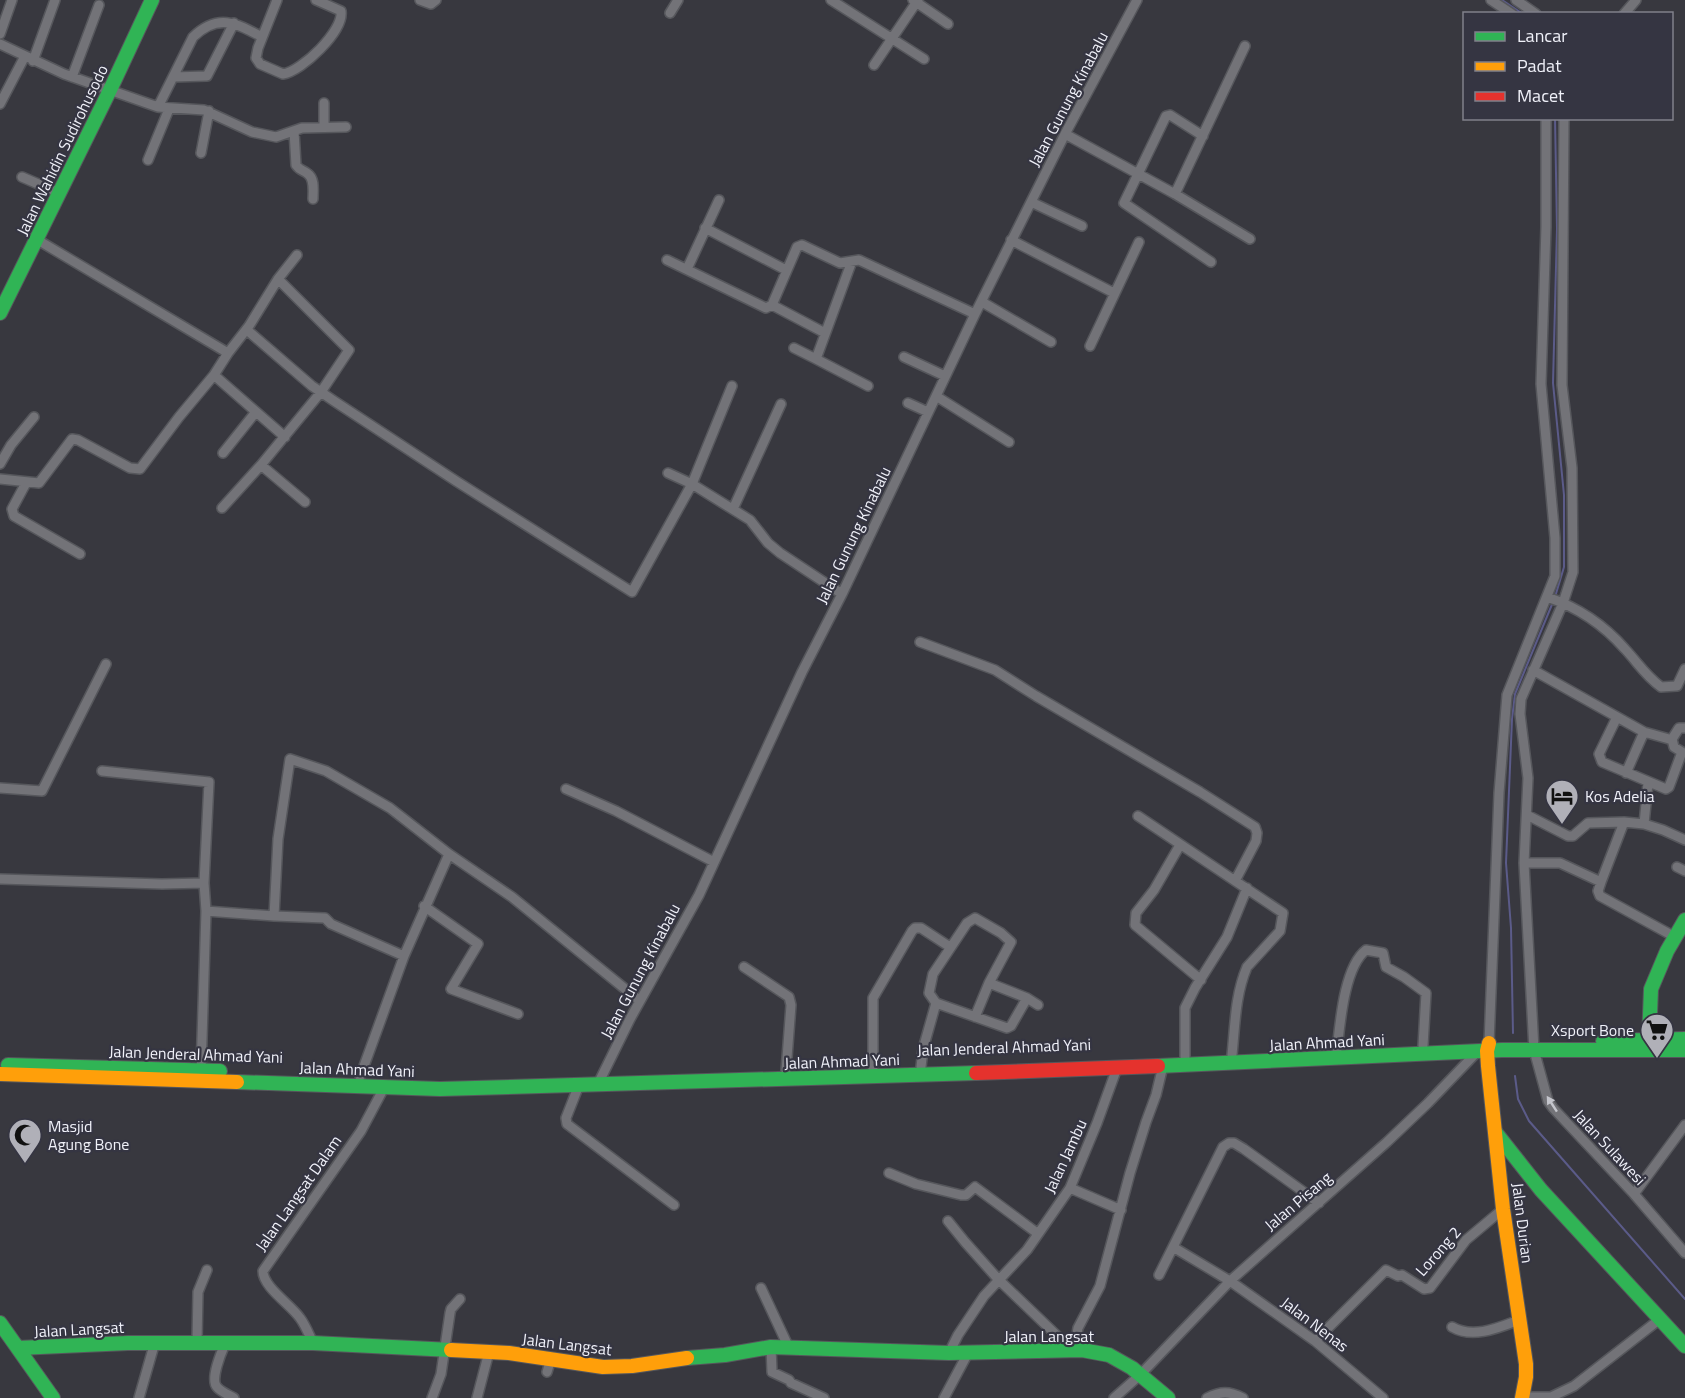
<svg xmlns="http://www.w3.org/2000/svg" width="1685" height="1398" font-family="'Titillium Web',sans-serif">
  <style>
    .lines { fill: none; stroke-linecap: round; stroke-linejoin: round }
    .stream { stroke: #5b5b89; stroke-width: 2 }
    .street-casing { stroke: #56575c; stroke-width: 12 }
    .fast-casing { stroke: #56575c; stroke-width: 16 }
    .slow-casing { stroke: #56575c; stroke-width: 16 }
    .jam-casing { stroke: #56575c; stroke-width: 16 }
    .street { stroke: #737378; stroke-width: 9 }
    .fast { stroke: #30b455; stroke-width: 14 }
    .slow { stroke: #ff9f0a; stroke-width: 14 }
    .jam { stroke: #e5322d; stroke-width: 14 }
    .oneway { fill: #c4c5cc }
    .labels { text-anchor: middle; stroke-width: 4.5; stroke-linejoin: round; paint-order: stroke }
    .street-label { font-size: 16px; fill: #f0f1f9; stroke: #353542 }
    .poi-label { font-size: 16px; fill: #f0f1f9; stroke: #353542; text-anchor: start }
  </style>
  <rect width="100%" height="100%" fill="#38383f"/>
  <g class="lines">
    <path class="stream" d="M1502,0L1523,14
      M1555,597L1564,567V495L1553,383L1557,229L1555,118
      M1513,1033L1511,928L1506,863L1512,719L1515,694L1553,602
      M1515,1076L1518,1099L1529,1121L1685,1299"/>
    <defs>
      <path id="street" d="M277,0L258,48L256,58L260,64L283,74C302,71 344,31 341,11L316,0
        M420,0L431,4L436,0
        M831,0L924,59
        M913,0L948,24
        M1491,0L1512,14
        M1516,0L1536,14
        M670,13L678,0
        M1624,14L1636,0
        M0,34L12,0
        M0,44L64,74L158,107L193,37C218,13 236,23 262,37
        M33,61L55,0
        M874,65L918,0
        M72,77L99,5
        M173,77L207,76L234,23
        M324,103V127
        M0,104L25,56
        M158,107L204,110L252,132L276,137L302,128L346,127
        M1564,118L1562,385L1572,468L1573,572L1563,603L1521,699L1520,714L1528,778L1524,863L1534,1050L1548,1101L1553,1108L1634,1194L1685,1253
        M294,131L296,165C300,171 304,170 308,174C315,179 313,191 313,199
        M1065,134L1175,194L1250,239
        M1203,136L1170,115L1166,116L1124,203L1211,262
        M201,153L209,111
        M148,160L169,109
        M22,177L59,193
        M1175,194L1245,46
        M1031,202L1082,226
        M705,228L786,270
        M36,239L228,353L214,375L285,437
        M1011,240L1114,293
        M667,260L766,308L772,305L797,247L802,245L840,263L859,260L975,314
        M687,269L719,200
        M278,279L297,255
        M982,302L1051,342
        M772,305L825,333
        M247,330L312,386L334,401L456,481L632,592L692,484L732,386
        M1090,346L1139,242
        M794,348L816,359L852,261
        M904,357L945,376
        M816,359L868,386
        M936,396L1009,442
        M908,403L928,412
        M223,453L255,413
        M0,464L11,445L34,417
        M261,465L305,502
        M668,473L692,484L750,520L768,543L780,553L842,594
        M0,479L39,483L72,439L78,440L130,468L140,469L179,417L214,375
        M26,483L12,509L14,516L80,554
        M222,508L261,465L321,392L349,350L278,279L249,326L228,353
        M733,509L781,404
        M1547,597C1577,607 1604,625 1625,649C1639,664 1644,674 1661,687L1677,686L1685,669
        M920,642L995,670L1036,696L1200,792L1255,827L1257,833L1256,841L1235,881
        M1533,670L1644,732
        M1617,717L1599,754L1602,762L1666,789L1669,787L1682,752L1674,747L1672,739
        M102,771L209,782L204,883
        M1626,773L1644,732L1669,739H1672L1679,728H1685
        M0,788L42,791L106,664
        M566,789L616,811L714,862
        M1527,815L1568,836H1573L1588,823L1624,822L1644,824L1663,830L1685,840
        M1138,816L1283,913L1280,931L1247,967C1235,995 1235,1026 1232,1055
        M1644,824L1648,783
        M1180,845L1154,890L1136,913L1135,925L1201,980
        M1524,863H1560L1601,882L1598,891L1600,896L1675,937
        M1677,867L1685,871
        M0,879L162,884L204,883L206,911L201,1071
        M1601,882L1624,822
        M424,906L478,944L451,989L518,1014
        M206,911L274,916L278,839L290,759L326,771L390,808L449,854L512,897L640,1001
        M274,916L325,918L331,924L404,956
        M744,967L789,997L791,1005L786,1071
        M989,983L1027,998L1038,1005
        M936,1003L1007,1028L1011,1026L1027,998
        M1489,1043L1499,793L1507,695L1555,576V538L1541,384L1546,227V118
        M1337,1050C1340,1024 1344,967 1366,950L1383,953L1386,967L1404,977L1426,993L1423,1046
        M1185,1057V1008L1195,988L1227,937L1247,888
        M921,1067L923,1049L936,1003L929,993L933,974L967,923L975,918L1001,933L1011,942L989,983L975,1017
        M873,1068V998L912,931L915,928H921L950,947
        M360,1077L404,956L449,854
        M598,1084L630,1019L699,895L802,672L842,594L975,314L1065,134L1137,0
        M579,1085L566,1118L567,1124L674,1205
        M889,1173L916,1184L961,1195H966L975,1187L1037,1233
        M1070,1188L1121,1210
        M1634,1194L1685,1125
        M1319,1203L1244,1149L1234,1143H1229L1223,1147L1173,1247L1230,1281L1315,1341L1383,1398
        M948,1221L965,1242L998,1279L1073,1351
        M1159,1275L1173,1247
        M761,1288L789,1348
        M1452,1327C1473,1339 1498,1328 1519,1320
        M1315,1341L1386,1270L1398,1276L1402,1275L1424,1289L1430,1288L1466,1240L1503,1209
        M197,1342L198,1292L207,1270
        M313,1343C309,1335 306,1326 300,1318C290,1304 263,1287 263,1271L361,1131L385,1086
        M225,1344C221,1353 210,1380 217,1387C221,1392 229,1395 234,1398
        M771,1347L772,1372L789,1380L791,1383L824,1398
        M1074,1351L1078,1328L1100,1286L1130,1173L1146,1122L1156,1095L1163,1066
        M949,1353L958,1335L984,1296L1027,1250L1070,1188L1097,1123L1117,1068
        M547,1372L551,1359
        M1522,1397H1551L1574,1386L1660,1319
        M139,1398L155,1342
        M432,1398L441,1374L450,1313L451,1309L460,1299
        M477,1398L489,1352
        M944,1398L968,1353
        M1114,1398L1140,1375L1230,1281L1387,1142L1428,1103L1477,1052
        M1207,1398C1221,1391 1229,1391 1243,1398"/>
      <path id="fast" d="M0,313L110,90L152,0
        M1649,1040L1651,989L1667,951L1685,920
        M1603,1041L1685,1039
        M8,1065L220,1071
        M1158,1066L1502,1050H1685
        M237,1082L440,1089L976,1073
        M1496,1133L1541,1190L1685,1346
        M0,1323L53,1398
        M18,1348L128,1343H313L451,1350
        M687,1358L725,1355L771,1347L949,1353L1082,1350L1109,1355L1132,1368L1168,1398"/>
      <path id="slow" d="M1489,1043L1487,1051L1488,1066L1503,1209L1526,1364V1377L1522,1398
        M0,1074L237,1082
        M451,1350L509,1353L603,1367L632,1366L687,1358"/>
      <path id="jam" d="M976,1073L1158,1066"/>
    </defs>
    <use href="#street" class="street-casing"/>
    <use href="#fast" class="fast-casing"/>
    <use href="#slow" class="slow-casing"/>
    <use href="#jam" class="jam-casing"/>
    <use href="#street" class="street"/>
    <use href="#fast" class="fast"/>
    <use href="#slow" class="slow"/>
    <use href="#jam" class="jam"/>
  </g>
  <defs><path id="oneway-solid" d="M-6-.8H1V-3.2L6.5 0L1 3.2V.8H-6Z" transform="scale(1.5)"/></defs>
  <use class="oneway" href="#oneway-solid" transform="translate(1552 1104) rotate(-123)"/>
  <defs>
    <symbol id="hotel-pin" viewBox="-11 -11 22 30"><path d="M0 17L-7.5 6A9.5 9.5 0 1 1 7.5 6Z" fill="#b0b0b8" stroke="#353542"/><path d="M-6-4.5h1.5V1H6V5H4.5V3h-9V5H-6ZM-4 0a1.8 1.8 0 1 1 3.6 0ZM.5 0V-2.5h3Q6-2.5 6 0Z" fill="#111"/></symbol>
    <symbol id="supermarket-pin" viewBox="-11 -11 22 30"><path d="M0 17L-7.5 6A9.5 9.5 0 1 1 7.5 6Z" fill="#b0b0b8" stroke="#353542"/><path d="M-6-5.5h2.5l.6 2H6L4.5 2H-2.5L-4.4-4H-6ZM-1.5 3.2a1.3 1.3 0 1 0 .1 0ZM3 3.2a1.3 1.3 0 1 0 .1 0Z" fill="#111"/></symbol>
    <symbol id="mosque-pin" viewBox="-11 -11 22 30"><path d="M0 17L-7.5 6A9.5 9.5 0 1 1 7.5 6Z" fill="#b0b0b8" stroke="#353542"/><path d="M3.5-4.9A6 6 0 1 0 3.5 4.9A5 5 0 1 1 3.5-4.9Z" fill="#111"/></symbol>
  </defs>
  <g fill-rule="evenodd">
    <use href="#hotel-pin" x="1543" y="777" width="38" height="52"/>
    <use href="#supermarket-pin" x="1638" y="1011" width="38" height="52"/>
    <use href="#mosque-pin" x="6" y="1116" width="38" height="52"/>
  </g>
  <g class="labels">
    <g class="street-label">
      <text transform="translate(1068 99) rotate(-62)" y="6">Jalan Gunung Kinabalu</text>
      <text transform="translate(62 150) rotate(-64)" y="6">Jalan Wahidin Sudirohusodo</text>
      <text transform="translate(853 535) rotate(-64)" y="6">Jalan Gunung Kinabalu</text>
      <text transform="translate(640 971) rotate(-62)" y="6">Jalan Gunung Kinabalu</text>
      <text transform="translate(1327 1042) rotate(-3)" y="6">Jalan Ahmad Yani</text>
      <text transform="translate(1004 1047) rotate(-2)" y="6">Jalan Jenderal Ahmad Yani</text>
      <text transform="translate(196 1054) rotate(2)" y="6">Jalan Jenderal Ahmad Yani</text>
      <text transform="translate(842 1061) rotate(-2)" y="6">Jalan Ahmad Yani</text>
      <text transform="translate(357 1069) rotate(2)" y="6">Jalan Ahmad Yani</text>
      <text transform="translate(1610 1147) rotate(47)" y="6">Jalan Sulawesi</text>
      <text transform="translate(1065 1156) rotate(-65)" y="6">Jalan Jambu</text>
      <text transform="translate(298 1193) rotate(-55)" y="6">Jalan Langsat Dalam</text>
      <text transform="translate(1298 1201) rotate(-40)" y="6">Jalan Pisang</text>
      <text transform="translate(1523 1223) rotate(83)" y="6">Jalan Durian</text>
      <text transform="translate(1438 1251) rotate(-49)" y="6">Lorong 2</text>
      <text transform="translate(1315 1324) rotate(37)" y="6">Jalan Nenas</text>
      <text transform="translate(79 1329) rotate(-3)" y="6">Jalan Langsat</text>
      <text x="1049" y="1342">Jalan Langsat</text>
      <text transform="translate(567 1344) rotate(7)" y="6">Jalan Langsat</text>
    </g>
    <g class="poi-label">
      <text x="1585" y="802">Kos Adelia</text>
      <text x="1634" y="1036" text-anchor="end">Xsport Bone</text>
      <text x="48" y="1132">Masjid<tspan x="48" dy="18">Agung Bone</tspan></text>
    </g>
  </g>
  <rect x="1463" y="12" width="210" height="108" fill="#353542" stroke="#80808b" stroke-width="1.5"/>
  <rect x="1475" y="32" width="30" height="9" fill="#30b455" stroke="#80808b" stroke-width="1.5"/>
  <text x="1517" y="42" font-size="18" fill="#f0f1f9">Lancar</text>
  <rect x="1475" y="62" width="30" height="9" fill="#ff9f0a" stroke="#80808b" stroke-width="1.5"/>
  <text x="1517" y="72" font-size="18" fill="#f0f1f9">Padat</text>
  <rect x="1475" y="92" width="30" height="9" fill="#e5322d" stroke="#80808b" stroke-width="1.5"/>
  <text x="1517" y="102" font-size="18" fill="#f0f1f9">Macet</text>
</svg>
